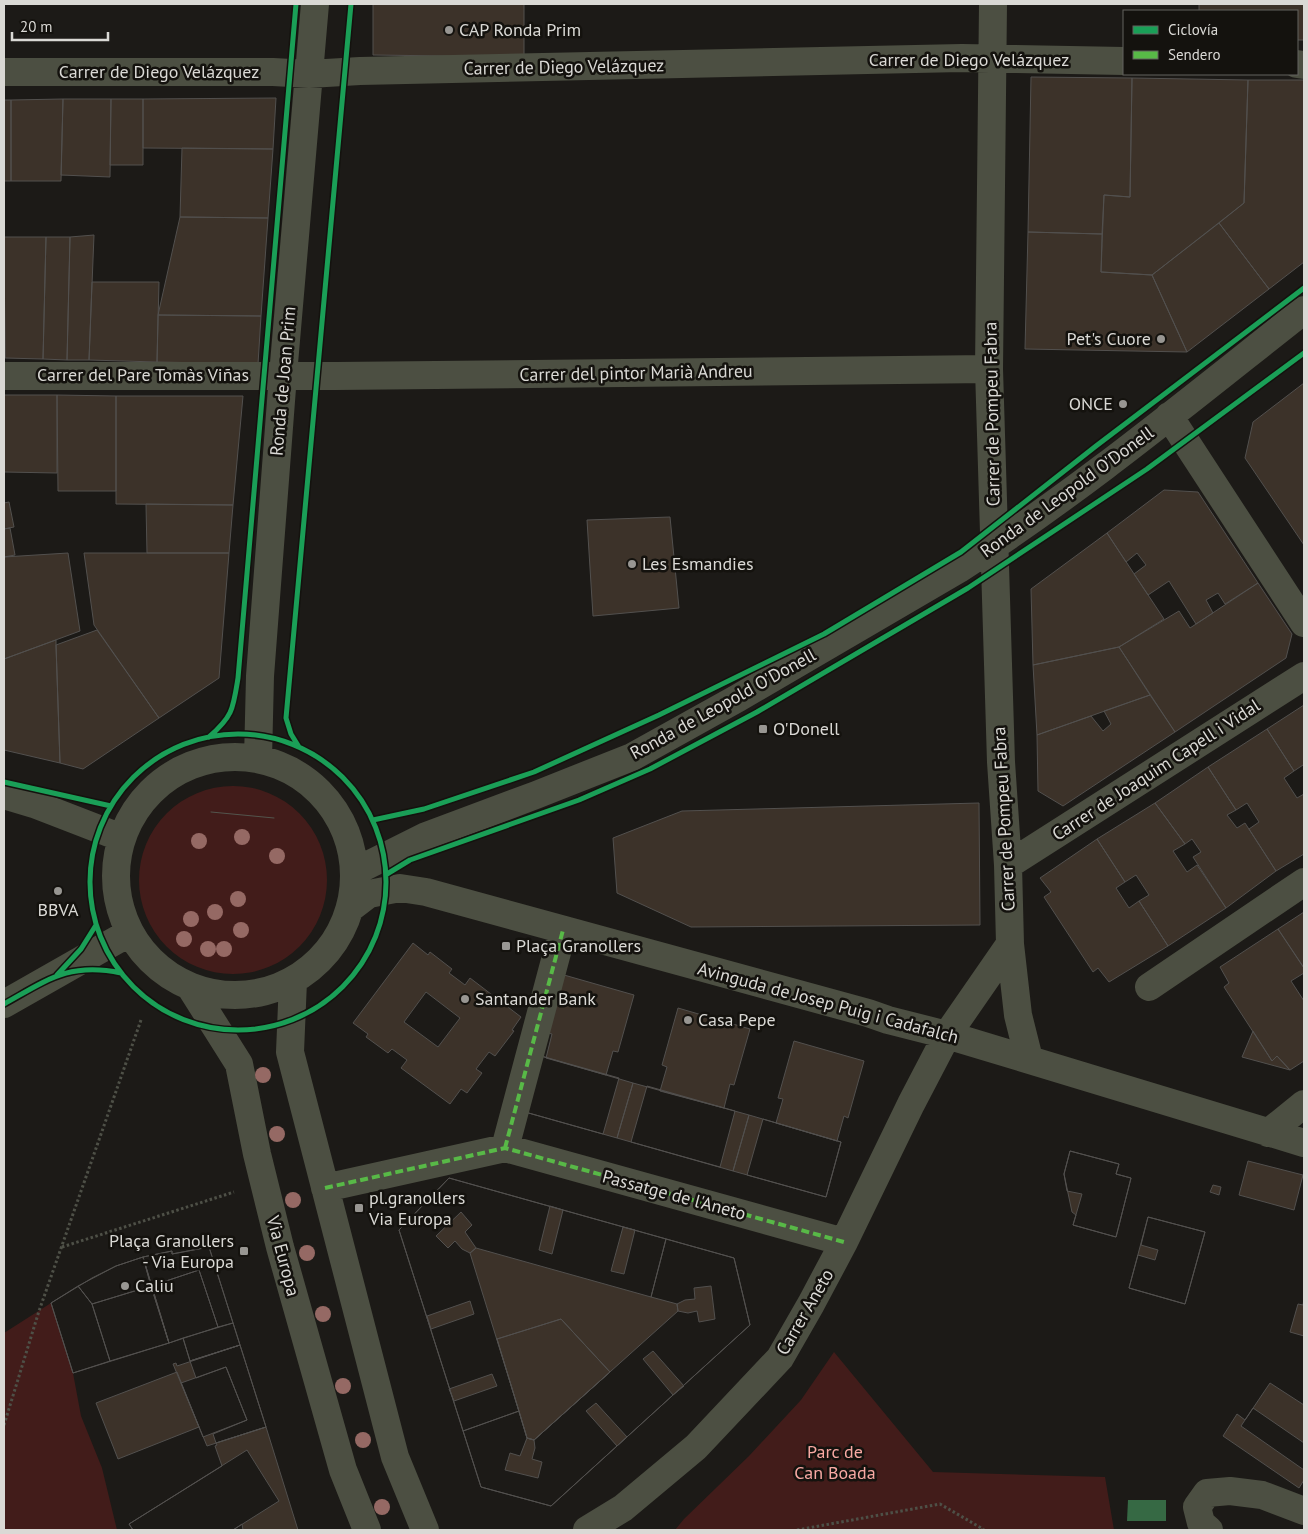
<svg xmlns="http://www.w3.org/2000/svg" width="1308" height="1534" font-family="'PT Sans',sans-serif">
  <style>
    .green { fill: #421c1a }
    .water { fill: #366944 }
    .building { fill: #3c3229; stroke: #52504e; fill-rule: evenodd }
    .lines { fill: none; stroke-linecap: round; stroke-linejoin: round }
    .path { stroke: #4e5047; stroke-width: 3; stroke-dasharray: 2.5 2.5; stroke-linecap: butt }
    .minor { stroke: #4c4f42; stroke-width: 28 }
    .tram { stroke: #53554d; stroke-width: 1 }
    .quiet { stroke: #58b947; stroke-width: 4; stroke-dasharray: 8 4; stroke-linecap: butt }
    .cycleway-casing { stroke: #14120e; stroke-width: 8 }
    .cycleway { stroke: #1a9f57; stroke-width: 5 }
    .tree { fill: #956964 }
    .poi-dot { fill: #989692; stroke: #14120e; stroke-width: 2 }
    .labels { text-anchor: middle; stroke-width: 5; stroke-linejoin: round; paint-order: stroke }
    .poi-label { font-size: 18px; fill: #dad9d5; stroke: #14120e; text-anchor: start }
    .street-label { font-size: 18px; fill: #dad9d5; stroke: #14120e }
    .park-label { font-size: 18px; fill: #f8a9a3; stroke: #14120e }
  </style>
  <rect width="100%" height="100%" fill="#1c1a17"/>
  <path class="green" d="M139 880a94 94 0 1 1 188 0a94 94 0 1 1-188 0Z
    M51,1303L73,1373L81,1416L102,1468L117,1530H4V1333Z
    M834,1352L933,1472L1105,1477L1114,1530H675L684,1519L749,1456L801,1400Z"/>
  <path class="water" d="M1128,1500H1166V1521H1127Z"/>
  <path class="building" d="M373,4H524V57L373,55Z
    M1199,4H1304V40H1297V11H1199Z
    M1031,77L1132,78L1130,197L1104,195L1102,234L1028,232Z
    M1132,78L1248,80L1244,203L1152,275L1101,272L1104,195L1130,197Z
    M1248,80H1304V262L1269,289L1219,223L1244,203Z
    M276,98L273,149L143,148V99Z
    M63,99H111L110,177L61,175Z
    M63,99L61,181H11V100Z
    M111,99H143V165H110Z
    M4,100H11V181H4Z
    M182,148L273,149L268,218L180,217Z
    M180,217L268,218L261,316L158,315Z
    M1219,223L1269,289L1187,352L1152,275Z
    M1028,232L1102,234L1101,272L1152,275L1187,352L1025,349Z
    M94,235L89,360H67L70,237Z
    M4,237L5,358H4Z
    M4,237H46L43,359L5,358Z
    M46,237H70L67,360L43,359Z
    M92,282H159L157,362L89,360Z
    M158,315L261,316L258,364L157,362Z
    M1304,383V545L1245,458L1253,422Z
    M4,395H57V473L4,472Z
    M57,395L116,396V491H58Z
    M116,396H243L233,505L116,504Z
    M1164,490L1198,492L1258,583L1225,604L1218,593L1206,600L1213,613L1196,624L1169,581L1148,595L1134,574L1146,565L1137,553L1126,562L1107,533Z
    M9,502L14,527L4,529V503Z
    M146,504L233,505L229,553H147Z
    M670,517L679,608L593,616L587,520Z
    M10,528L15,555L4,557V529Z
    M1107,533L1164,619L1119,647L1033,665L1031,589Z
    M68,553L80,631L4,659V557Z
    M84,553H229L219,678L159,718L94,625Z
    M1258,583L1292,634L1286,658L1175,732L1119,647L1179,611L1190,628Z
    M97,630L159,718L83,769L60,763L56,645Z
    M56,640V645L60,763L4,750V659Z
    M1119,647L1150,695L1037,735L1033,665Z
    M1150,695L1175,732L1063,806L1038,791L1037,735L1091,716L1103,731L1111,724L1104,711Z
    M1304,705V766L1303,765L1294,771L1267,729Z
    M1267,729L1294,771L1284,778L1297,798L1304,794V854L1276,871L1249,829L1259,822L1247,803L1236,810L1208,767Z
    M1208,767L1236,810L1227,815L1237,828L1245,823L1276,871L1226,908L1193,857L1201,852L1192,839L1185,844L1155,803Z
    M979,803L980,925L691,927L617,893L613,838L682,811Z
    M1155,803L1185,844L1173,851L1187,872L1197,865L1226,908L1168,946L1139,901L1149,895L1136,875L1125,882L1097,839Z
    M1097,839L1125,882L1116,888L1129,908L1139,901L1168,946L1109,982L1098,968L1093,972L1044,897L1051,892L1040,878Z
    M1304,912V968L1278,929Z
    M1278,929L1304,968V973L1291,981L1304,1001V1061L1290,1070L1277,1056L1272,1061L1224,987L1229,983L1220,967Z
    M413,943L428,955L430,952L452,969L449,973L465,985L470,978L521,1017L512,1030L514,1031L495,1056L489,1052L476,1069L482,1073L467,1093L461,1089L450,1104L401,1068L407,1060L392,1049L388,1053L366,1037L368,1034L353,1023Z
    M564,975L634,995L618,1052L613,1051L606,1075L546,1058L552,1034L548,1033Z
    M426,992L460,1018L438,1047L404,1022Z
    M678,1008L750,1029L734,1085L730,1084L724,1108L660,1091L667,1067L662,1065Z
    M1253,1031L1272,1061L1277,1056L1290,1070L1242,1057Z
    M794,1041L864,1061L848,1118L844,1116L837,1141L776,1123L783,1099L778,1098Z
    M541,1056L619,1078L603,1134L525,1112Z
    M541,1056L633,1083L617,1138L525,1112Z
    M633,1083L749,1115L733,1171L617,1138Z
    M647,1086L735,1111L720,1167L631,1142Z
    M749,1115L841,1142L826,1197L733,1171Z
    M763,1119L841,1142L826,1197L747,1175Z
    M1070,1151L1119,1164L1116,1174L1131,1178L1116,1237L1073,1225L1082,1194L1067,1191L1064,1174Z
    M1070,1151L1119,1164L1116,1174L1131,1178L1116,1237L1073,1225L1076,1215L1072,1212L1064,1174Z
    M1248,1161L1303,1175L1294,1210L1239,1195Z
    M449,1178L734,1258L750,1325L551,1506L481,1487L399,1230ZM561,1319L610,1372L534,1440L527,1438L497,1339Z
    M449,1178L666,1239L651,1297L476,1248L470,1253L519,1411L463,1431L399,1230Z
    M1213,1185L1221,1187L1219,1195L1210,1192Z
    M550,1206L563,1210L552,1254L539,1250Z
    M461,1212L472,1225L465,1232L476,1248L470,1253L462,1249L455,1241L448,1248L436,1236Z
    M1148,1217L1205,1232L1185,1304L1129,1288L1138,1255L1155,1260L1158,1250L1141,1245Z
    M1148,1217L1205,1232L1185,1304L1129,1288Z
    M623,1227L635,1230L624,1274L611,1271Z
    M666,1239L734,1258L750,1325L551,1506L481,1487L463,1431L519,1411L527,1438L534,1440L678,1311L677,1304L651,1297Z
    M209,1247L233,1323L218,1327L199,1270L151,1286L143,1257L172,1251V1254Z
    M209,1247L240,1345L190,1361L183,1338L169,1343L143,1257L172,1251V1254Z
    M143,1257L151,1286L92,1304L78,1286L116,1266Z
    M143,1257L169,1343L73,1373L51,1303L92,1278L116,1266Z
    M199,1270L218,1327L169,1343L151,1286Z
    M78,1286L92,1304L110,1361L73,1373L51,1303Z
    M151,1286L169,1343L110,1361L92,1304Z
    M711,1286L715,1319L699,1322L697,1311L688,1313L678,1311L677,1304L685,1300L695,1299L694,1288Z
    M1304,1299V1336L1290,1332L1298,1304L1303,1305Z
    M470,1301L474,1314L431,1329L427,1316Z
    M561,1319L610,1372L534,1440L527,1438L497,1339Z
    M233,1323L240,1345L190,1361L183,1338Z
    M240,1345L266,1427L216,1443L213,1434L247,1420L226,1367L196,1378L190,1361Z
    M240,1345L266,1427L207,1446L173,1364L176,1363L177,1366Z
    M653,1351L684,1386L673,1395L643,1359Z
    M226,1367L247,1420L203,1437L181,1383Z
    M177,1372L199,1427L118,1459L96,1403Z
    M492,1374L497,1386L454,1401L449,1389Z
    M1270,1383L1304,1405V1480L1299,1488L1223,1436L1237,1414L1245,1420Z
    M596,1403L627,1437L617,1446L586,1411Z
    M1253,1408L1304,1443V1470L1241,1426Z
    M266,1427L298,1530H243L242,1524L233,1530H133L129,1524L222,1466L215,1446L217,1445L216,1443Z
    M527,1438L534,1440L535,1448L532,1459L542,1462L538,1478L505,1470L510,1453L520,1456Z
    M247,1450L279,1501L233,1530H133L129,1524Z"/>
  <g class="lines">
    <path class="path" d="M62,1247L234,1192
      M4,1425L39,1311L141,1020
      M797,1530L940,1504L983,1529L982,1530"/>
    <path class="minor" d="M993,4L989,369L1001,762L1008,865L1010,944L1018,1015L1029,1059
      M1297,64L1304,65
      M4,72H273L309,74L360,71L962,58L1124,61
      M4,376H336L989,369
      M1169,416L1304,623
      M116 876a119 119 0 1 1 238 0a119 119 0 1 1-238 0Z
      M258,759L260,676L283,375L315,4
      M4,795L34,804L122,838
      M1008,865L1304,676
      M356,871L426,836L536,795L632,757L738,698L959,569C1080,491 1191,399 1304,310
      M352,907L369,894L400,888L426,892L868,1013L888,1020L947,1035L1304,1143
      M293,981L290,1052L395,1457L425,1530
      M1149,987L1304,882
      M191,988L239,1064L257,1154L280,1247L343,1470L367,1530
      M4,1004L129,933
      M1268,1133L1304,1104
      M505,1148L563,930
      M325,1188L505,1148L844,1242
      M587,1530L623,1508L696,1447L780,1358L811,1304L844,1242L911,1104L947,1035L1010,944
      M1209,1530L1201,1523L1197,1507L1207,1493L1230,1491L1262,1495L1304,1511"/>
    <path class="tram" d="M211,812L274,818"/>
    <path class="quiet" d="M505,1148L563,930
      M325,1188L505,1148L844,1242"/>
    <defs>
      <path id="cycleway" d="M90 882a148 148 0 1 1 296 0a148 148 0 1 1-296 0Z
        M209,737C233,716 233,709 238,678L296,4
        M299,747L291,734L286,718L351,4
        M4,782L111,806
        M373,820L424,809L534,772L659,715L824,634L961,552L1096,446L1304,288
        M387,874L410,860L579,800L650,769L757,712L968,588L1147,469L1304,353
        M57,975L81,949L96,925
        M4,1004C47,980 69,962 121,973"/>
    </defs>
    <use href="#cycleway" class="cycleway-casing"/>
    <use href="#cycleway" class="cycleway"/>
  </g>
  <g class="tree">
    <circle cx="242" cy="837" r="8"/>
    <circle cx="199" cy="841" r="8"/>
    <circle cx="277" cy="856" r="8"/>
    <circle cx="238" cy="899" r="8"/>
    <circle cx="215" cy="912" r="8"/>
    <circle cx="191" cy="919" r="8"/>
    <circle cx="241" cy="930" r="8"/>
    <circle cx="184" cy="939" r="8"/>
    <circle cx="208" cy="949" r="8"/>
    <circle cx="224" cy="949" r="8"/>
    <circle cx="263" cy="1075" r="8"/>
    <circle cx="277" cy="1134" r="8"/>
    <circle cx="293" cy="1200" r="8"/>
    <circle cx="307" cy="1253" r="8"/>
    <circle cx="323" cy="1314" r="8"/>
    <circle cx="343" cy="1386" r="8"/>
    <circle cx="363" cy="1440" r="8"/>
    <circle cx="382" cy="1507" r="8"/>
  </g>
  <g class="poi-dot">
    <circle cx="449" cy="30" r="5"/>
    <circle cx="1161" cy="339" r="5"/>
    <circle cx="1123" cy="404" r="5"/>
    <circle cx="632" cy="564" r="5"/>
    <rect x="758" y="724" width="10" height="10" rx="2.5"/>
    <circle cx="58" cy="891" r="5"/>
    <rect x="501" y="941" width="10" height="10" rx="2.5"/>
    <circle cx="465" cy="999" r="5"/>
    <circle cx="688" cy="1020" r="5"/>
    <rect x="354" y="1203" width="10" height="10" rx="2.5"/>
    <rect x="239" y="1246" width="10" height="10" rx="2.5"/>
    <circle cx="125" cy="1286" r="5"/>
  </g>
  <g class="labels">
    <g class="poi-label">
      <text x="459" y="36">CAP Ronda Prim</text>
      <text x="1151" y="345" text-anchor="end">Pet's Cuore</text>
      <text x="1113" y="410" text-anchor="end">ONCE</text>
      <text x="642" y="570">Les Esmandies</text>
      <text x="773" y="735">O'Donell</text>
      <text x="58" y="916" text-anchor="middle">BBVA</text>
      <text x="516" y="952">Plaça Granollers</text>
      <text x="475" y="1005">Santander Bank</text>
      <text x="698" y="1026">Casa Pepe</text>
      <text x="369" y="1204">pl.granollers<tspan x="369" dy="21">Via Europa</tspan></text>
      <text x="234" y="1247" text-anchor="end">Plaça Granollers<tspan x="234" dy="21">- Via Europa</tspan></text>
      <text x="135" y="1292">Caliu</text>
    </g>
    <g class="street-label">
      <text x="969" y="66">Carrer de Diego Velázquez</text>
      <text transform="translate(564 67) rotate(-1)" y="6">Carrer de Diego Velázquez</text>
      <text x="159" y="78">Carrer de Diego Velázquez</text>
      <text transform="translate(636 373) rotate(-1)" y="6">Carrer del pintor Marià Andreu</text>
      <text x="143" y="381">Carrer del Pare Tomàs Viñas</text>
      <text transform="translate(283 381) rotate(-85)" y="6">Ronda de Joan Prim</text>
      <text transform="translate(992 414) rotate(-91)" y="6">Carrer de Pompeu Fabra</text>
      <text transform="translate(1067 492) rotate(-36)" y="6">Ronda de Leopold O'Donell</text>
      <text transform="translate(723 704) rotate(-29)" y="6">Ronda de Leopold O'Donell</text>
      <text transform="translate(1156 770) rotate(-33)" y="6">Carrer de Joaquim Capell i Vidal</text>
      <text transform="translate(1004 819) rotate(-93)" y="6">Carrer de Pompeu Fabra</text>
      <text transform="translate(828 1003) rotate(15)" y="6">Avinguda de Josep Puig i Cadafalch</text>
      <text transform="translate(674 1195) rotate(15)" y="6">Passatge de l'Aneto</text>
      <text transform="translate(283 1256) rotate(75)" y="6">Via Europa</text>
      <text transform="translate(805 1312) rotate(-60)" y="6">Carrer Aneto</text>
    </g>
    <g class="park-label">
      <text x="835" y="1458">Parc de<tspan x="835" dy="21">Can Boada</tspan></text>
    </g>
  </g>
  <rect width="1308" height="1534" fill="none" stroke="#dad9d5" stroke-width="10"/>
  <rect x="1123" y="10" width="175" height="65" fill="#14120e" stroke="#63625e"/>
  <rect x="1133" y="26" width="25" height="8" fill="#1a9f57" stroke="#63625e"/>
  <text x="1168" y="35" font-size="15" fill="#dad9d5">Ciclovía</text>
  <rect x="1133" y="51" width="25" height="8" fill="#58b947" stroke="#63625e"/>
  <text x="1168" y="60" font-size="15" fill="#dad9d5">Sendero</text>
  <path d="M12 32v8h96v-8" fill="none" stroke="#dad9d5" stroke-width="2.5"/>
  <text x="20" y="32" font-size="15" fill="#dad9d5" stroke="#14120e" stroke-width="4" paint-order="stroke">20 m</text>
</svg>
